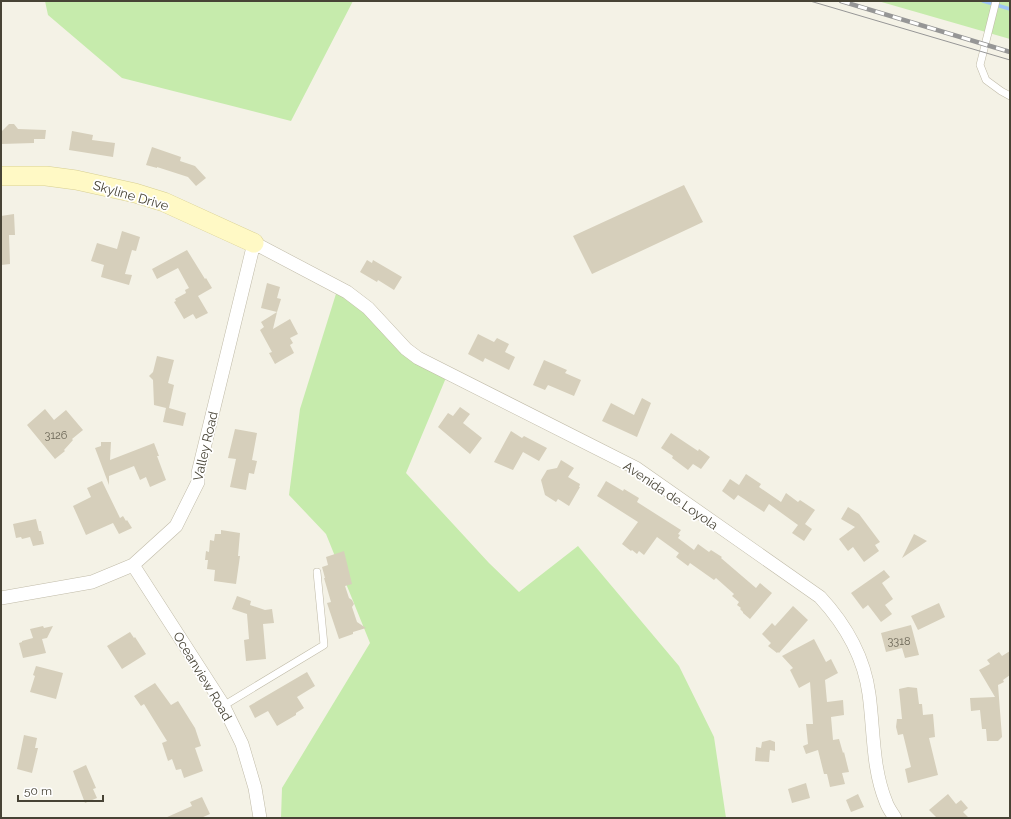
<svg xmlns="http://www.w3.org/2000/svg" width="1011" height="819" font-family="Raleway,sans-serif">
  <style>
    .green { fill: #c6ebac }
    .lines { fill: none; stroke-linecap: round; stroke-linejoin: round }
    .stream { stroke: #9ec5f5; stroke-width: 3.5 }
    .building { fill: #d6cfbb }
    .lane-casing { stroke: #c0bba8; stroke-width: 8 }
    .street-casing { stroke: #c0bba8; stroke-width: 14 }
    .secondary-casing { stroke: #d7cf93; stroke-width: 20 }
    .lane { stroke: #fff; stroke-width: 7 }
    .street { stroke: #fff; stroke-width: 13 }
    .secondary { stroke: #fff9c5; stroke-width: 19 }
    .tram { stroke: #969696; stroke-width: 1 }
    .rail-casing { stroke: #969696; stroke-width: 4.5 }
    .rail { stroke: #fff; stroke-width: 3; stroke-dasharray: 9; stroke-linecap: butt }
    .labels { text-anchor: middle; stroke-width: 3.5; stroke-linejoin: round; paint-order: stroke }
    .number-label { font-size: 11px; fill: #6b6656 }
    .street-label { font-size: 13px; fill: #474335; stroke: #fff }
  </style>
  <rect width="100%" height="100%" fill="#f4f2e6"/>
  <path class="green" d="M45,1H353L291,121L122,78L48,15Z
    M878,1H1010V39Z
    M340,281L406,349L448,373L406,473L489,563L519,592L578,546L679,666L714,737L726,818H281L282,788L370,643L326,534L289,495L300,409Z"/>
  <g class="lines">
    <path class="stream" d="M983,1L1010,9"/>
  </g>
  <path class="building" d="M9,124H14L18,129L46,130L45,139H34V143L1,144V132Z
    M72,131L93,135L92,140L115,143L113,157L69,150Z
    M152,147L181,157L180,161L195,166L206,178L196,186L188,177L157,167V168L146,165Z
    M684,185L703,222L592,274L573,236Z
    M14,214L15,235H9L10,264L1,265V216Z
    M122,231L140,237L136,251L132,250L125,274L132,275L129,285L101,277L104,265L91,261L97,243L117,249Z
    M187,250L205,279L206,278L212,288L198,296L208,313L196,319L193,314L184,319L174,302L176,301L175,299L186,293L185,290L189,288L178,268L157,279L152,269Z
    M367,260L372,263L373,260L402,277L394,290L378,280L377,282L360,272Z
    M267,283L280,287L277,298L281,299L277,312L261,308Z
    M277,312L273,329L290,319L298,334L290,338L293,343L290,345L294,353L275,364L269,353L272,352L260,330L264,327L261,322Z
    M478,334L494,342L497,338L509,344L505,352L515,357L509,370L485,358L483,362L468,354Z
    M157,356L174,360L168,383L174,385L169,408L186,413L183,426L163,422L166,408L154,405L153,380L149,376L153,372Z
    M544,360L567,370L565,373L581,380L574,396L548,385L545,390L533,385Z
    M642,398L651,403L637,437L602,421L611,403L634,415Z
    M460,407L470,414L463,423L482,438L470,454L438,427L448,413L453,416Z
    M45,409L54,420L66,410L83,430L72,439L73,440L64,450L65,451L55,459L27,425Z
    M235,429L257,433L252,460L257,461L254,474L249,473L246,490L230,487L236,459L228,458Z
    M511,431L522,438L524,436L547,448L539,461L523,452L513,470L494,462Z
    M671,433L698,451L699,449L710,457L701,469L693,464L688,470L672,458L673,456L661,448Z
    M101,442H111L110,460L154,443L159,456H157L166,480L150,487L146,477L140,480L134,466L109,476V485L95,448L101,446Z
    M561,460L574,468L568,477L580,484L579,487H580L569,506L558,499L556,502L545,495L541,480L547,470L557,468Z
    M746,474L761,484L759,487L781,502L786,493L798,502L800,500L815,510L805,524L812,529L804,541L792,533L798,525L769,504L764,512L738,495L734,500L722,491L730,479L739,485Z
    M102,481L120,518L123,516L126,521L127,520L132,528L119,534L113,523L86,535L73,506L91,497L87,488Z
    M606,481L623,491L624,489L639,498L637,502L681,530L678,534L680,535L678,538L694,550L698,544L709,552L711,550L722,557L721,558L756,588L760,583L772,593L750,619L743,613V612L740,609L741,608L737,605L739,602L732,596L734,594L716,578L714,580L690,563L688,566L676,557L679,553L657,537L644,555L639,551L637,554L632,550L631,551L622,544L638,522L597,496Z
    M848,507L859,514L880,542L875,545L879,551L864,562L853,547L848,551L839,539L855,527L841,519Z
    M36,519L39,531H41L44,544L33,546L30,537L22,539L21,537L16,538L13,524Z
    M221,530L240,533L238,556H240L236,584L214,581L215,570L207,569L208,560H205L206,551L209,552L210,540L214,541L215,534H221Z
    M914,534L927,541L902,558Z
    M344,551L352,584L345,586L349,598L352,600L354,604L352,607L357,622L366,628L353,632V634L339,639L327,603L331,602L324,578H325L322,567L328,565L326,557Z
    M884,570L890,577L882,583L893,599L885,605L892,614L881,622L868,605L863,609L851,593Z
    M237,596L251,601L250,605L265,610L272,609L274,623L263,624L266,659L246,661L244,640L249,639L247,614L232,609Z
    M939,603L945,617L918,630L911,616Z
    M793,606L808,620L779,653L778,652L777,653L768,646L771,643L762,634L772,623L775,626Z
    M911,625L919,655L905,658L902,648L886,652L881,633Z
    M43,626L44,628L53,626L47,638L42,639L46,653L23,658L19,643L22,642V641L33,638L30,629Z
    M130,632L134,638L135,637L146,654L122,669L107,646Z
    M814,639L826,662L831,659L838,673L825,680L827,702L843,700L844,715L831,717L833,740L839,739L843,753L844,752L849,772L842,773L845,784L830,787L827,774H824L818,750L806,754L803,746L808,744L806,724H813L810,682L799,688L790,670L793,668L782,656Z
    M1010,651V675L1003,680L1004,682L998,685L1002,737L998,741H987L986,729H982L980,710L971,711L970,698L995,697L979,670L990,664L987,660L999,652L1002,656Z
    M36,666L63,673L56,699L30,692L35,676L33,675Z
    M307,672L315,686L297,697L304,708L296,713V715L277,726L268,711L255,718L249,706Z
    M155,683L171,705L178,701L195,728L201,746L195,748L203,771L184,778L181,769L176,770L172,759L168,761L162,743L167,741L144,704L141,706L134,696Z
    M908,687L917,688L919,704H922L923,715L933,714L935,737L929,738L938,775L908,783L905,769L911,767L903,734L898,735L896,727L897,719H902L899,689Z
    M24,735L37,738L35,748H38L32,773L17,769Z
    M770,740L775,742V751L770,750L769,762L755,761L756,747L761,748L762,742Z
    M86,765L96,788L93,789L97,798L85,803L73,771Z
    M806,783L810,798L792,803L788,789Z
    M858,794L864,807L851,812L846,800Z
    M948,794L956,804L961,800L968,808L963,812L969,818H937L929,810Z
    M202,797L210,814L201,818H165L192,806L190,802Z"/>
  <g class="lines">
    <defs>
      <path id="lane" d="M996,1L980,65L986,80L1001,91L1010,96
        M223,706L324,645L317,572"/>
      <path id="street" d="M133,565L222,703L242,744L255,788L260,818
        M1,598L92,582L133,565L176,526L198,482V473L254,243L347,292L368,308L406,349L418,358L636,468L820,597C845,624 864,657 869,694C874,730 872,768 886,802C888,808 892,813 895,818"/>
      <path id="secondary" d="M1,176H46L76,180L135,193L164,202L254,243"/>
    </defs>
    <use href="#lane" class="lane-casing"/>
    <use href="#street" class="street-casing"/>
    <use href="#secondary" class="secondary-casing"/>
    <use href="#lane" class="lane"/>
    <use href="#street" class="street"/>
    <use href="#secondary" class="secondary"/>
    <path class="tram" d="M810,1L1010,60"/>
    <defs>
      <path id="rail" d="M841,1L1010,52"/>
    </defs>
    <use href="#rail" class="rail-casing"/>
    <use href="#rail" class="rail"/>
  </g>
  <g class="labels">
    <g class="number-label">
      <text x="56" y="439">3126</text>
      <text x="899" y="645">3318</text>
    </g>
    <g class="street-label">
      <text transform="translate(131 195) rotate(16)" y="5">Skyline Drive</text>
      <text transform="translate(205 446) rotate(-77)" y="5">Valley Road</text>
      <text transform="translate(671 495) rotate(34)" y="5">Avenida de Loyola</text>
      <text transform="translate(203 676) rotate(59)" y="5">Oceanview Road</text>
    </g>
  </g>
  <rect width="1011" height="819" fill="none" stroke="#474335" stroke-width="4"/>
  <path d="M18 795v6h85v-6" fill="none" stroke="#474335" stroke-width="2"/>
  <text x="24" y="795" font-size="12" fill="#474335" stroke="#ffffff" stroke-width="3" paint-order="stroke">50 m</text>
</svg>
